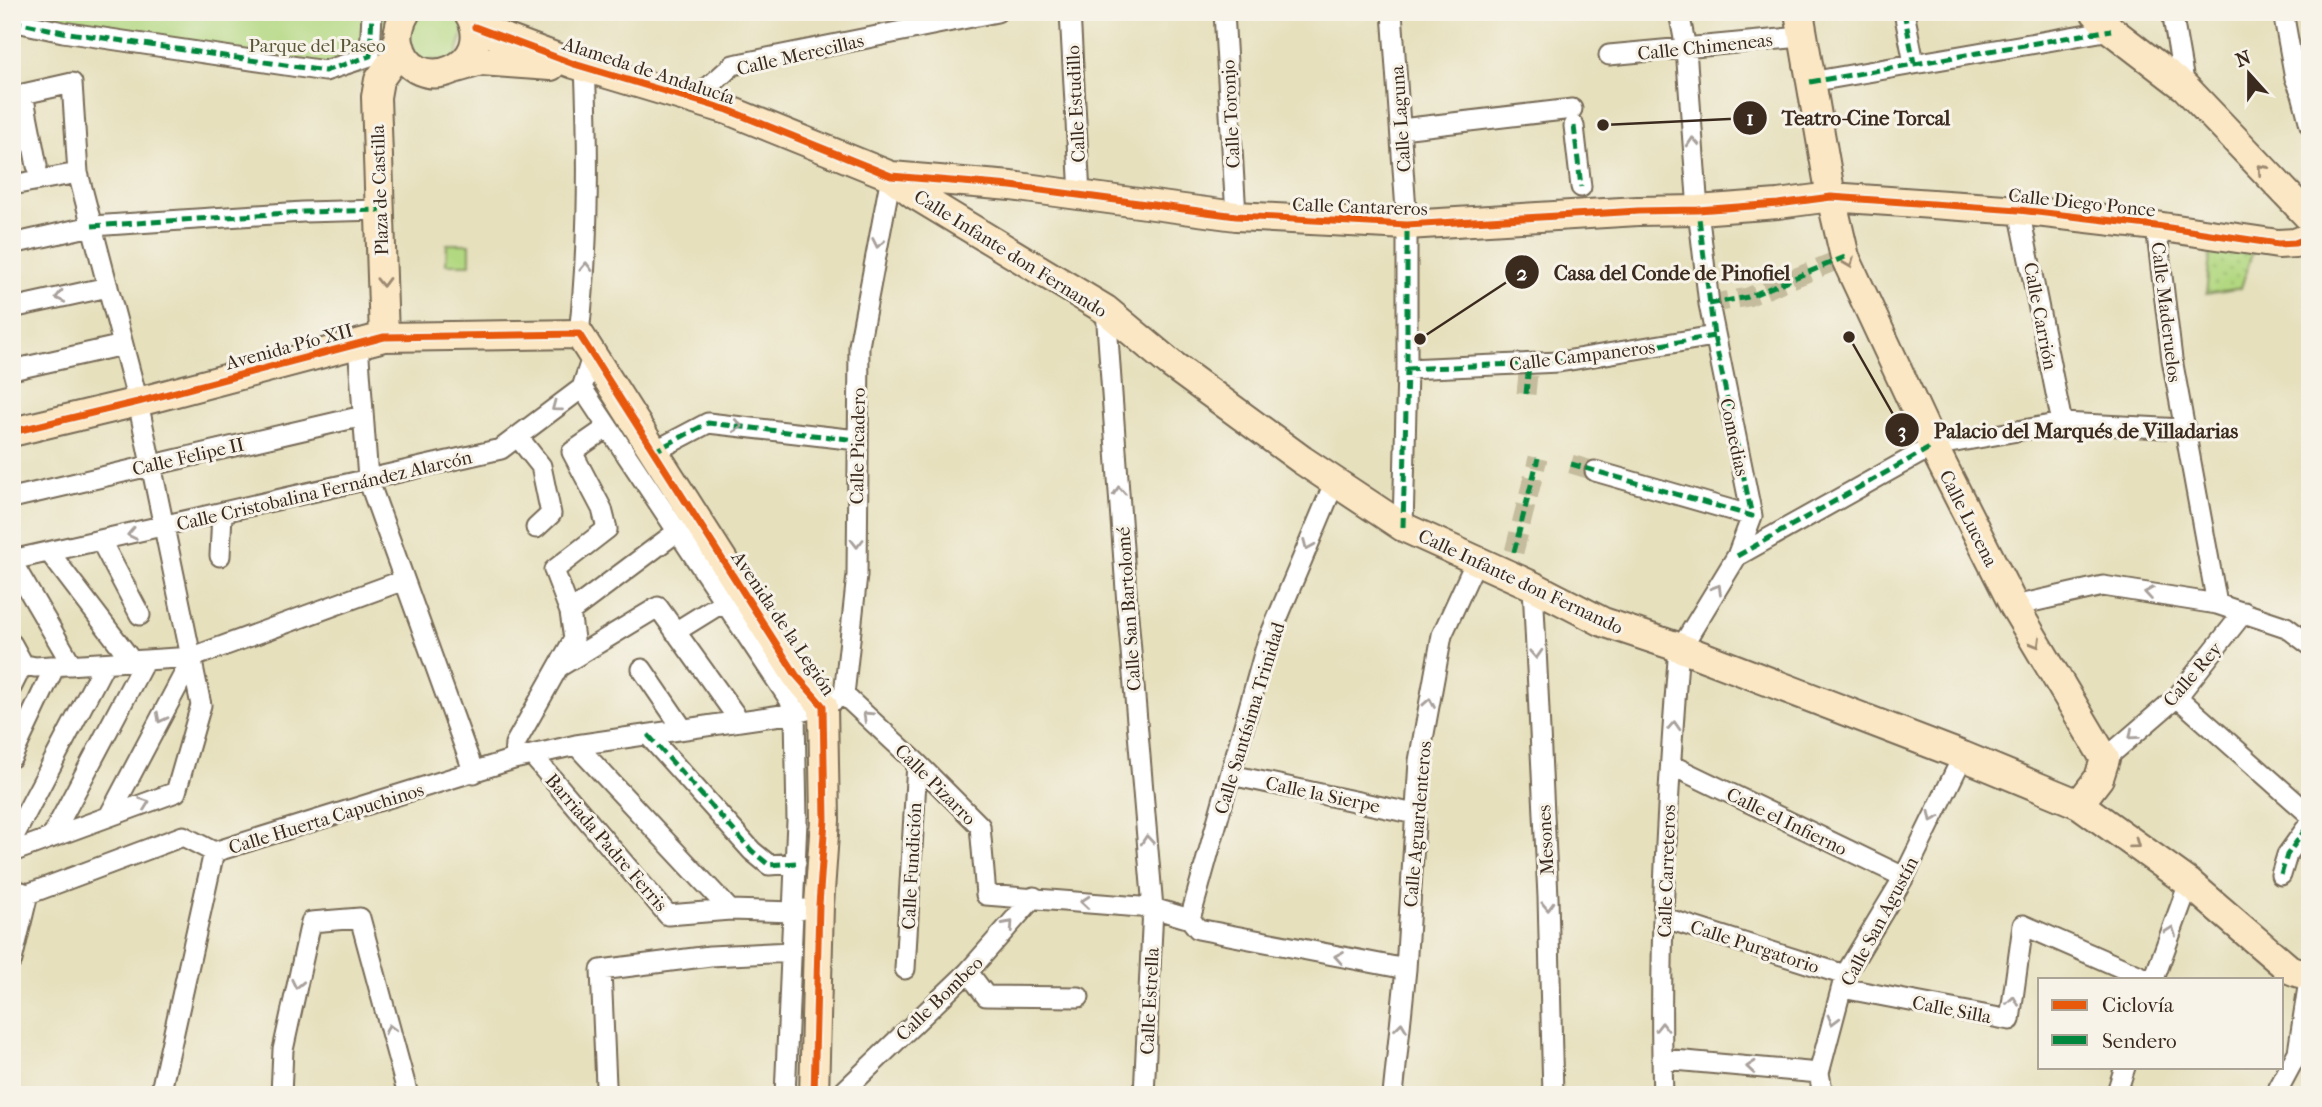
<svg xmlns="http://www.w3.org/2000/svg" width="2322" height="1107" font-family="'IM FELL French Canon',serif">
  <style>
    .built { fill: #f7d1c6 }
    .green { fill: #b2d881; stroke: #768150; stroke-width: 2 }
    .garden { fill: url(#garden-dots); stroke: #768150; stroke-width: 2 }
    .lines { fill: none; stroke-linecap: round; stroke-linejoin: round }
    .street-tunnel { stroke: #c4bc9d; stroke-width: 19; stroke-dasharray: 19 10; stroke-linecap: butt }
    .street-casing { stroke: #776a56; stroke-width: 23 }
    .secondary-casing { stroke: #776a56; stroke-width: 32 }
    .street { stroke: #fff; stroke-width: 19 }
    .secondary { stroke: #fbe7c3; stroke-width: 28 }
    .quiet { stroke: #00873e; stroke-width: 5; stroke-dasharray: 10 5; stroke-linecap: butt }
    .cycleway-casing { stroke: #f7f3e8; stroke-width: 11 }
    .cycleway { stroke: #e8590c; stroke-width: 7 }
    .oneway { stroke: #a79f9a }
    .oneway2 { stroke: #9b8870 }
    .labels { text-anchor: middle; stroke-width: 6; stroke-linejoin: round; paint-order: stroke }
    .park-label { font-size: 19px; fill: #595637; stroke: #f7f3e8 }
    .street-label { font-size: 19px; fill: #3b2a1e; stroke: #f7f3e8 }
    .leader { fill: none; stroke: #3b2a1e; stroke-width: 2.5 }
    .callout-dot { fill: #3b2a1e; stroke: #f7f3e8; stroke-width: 2.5 }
    .mark-label { font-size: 21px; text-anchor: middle; font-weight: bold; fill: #fff }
    .callout-label { font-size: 21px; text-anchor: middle; font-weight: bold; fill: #3b2a1e; stroke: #f7f3e8; stroke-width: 6; stroke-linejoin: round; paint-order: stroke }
  </style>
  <defs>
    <pattern id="garden-dots" width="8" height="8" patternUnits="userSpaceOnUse" patternTransform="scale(1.75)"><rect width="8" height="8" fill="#b2d881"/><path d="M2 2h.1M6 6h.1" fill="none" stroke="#9aba6f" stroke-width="1.8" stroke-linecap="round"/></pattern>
  </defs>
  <rect width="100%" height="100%" fill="#f7f3e8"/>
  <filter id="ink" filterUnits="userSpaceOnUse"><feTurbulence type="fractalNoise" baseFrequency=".0143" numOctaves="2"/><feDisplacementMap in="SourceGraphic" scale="14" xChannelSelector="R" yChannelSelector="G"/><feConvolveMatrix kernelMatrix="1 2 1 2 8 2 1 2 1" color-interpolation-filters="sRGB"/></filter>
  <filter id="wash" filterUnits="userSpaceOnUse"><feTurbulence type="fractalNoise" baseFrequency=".00686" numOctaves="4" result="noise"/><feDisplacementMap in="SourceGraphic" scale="28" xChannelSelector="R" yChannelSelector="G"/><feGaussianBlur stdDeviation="1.57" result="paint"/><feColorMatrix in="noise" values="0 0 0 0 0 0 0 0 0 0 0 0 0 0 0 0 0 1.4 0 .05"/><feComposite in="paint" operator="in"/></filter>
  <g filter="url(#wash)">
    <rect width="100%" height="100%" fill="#e6e0bd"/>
    <path class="built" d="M495,12H527L535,25L500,20Z"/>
    <path class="green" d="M12,12H381L386,22L385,47L363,72L315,78Z
      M414,12H460L466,21L455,61L416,60L406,24Z
      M447,244H470V264H446Z"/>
    <path class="garden" d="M2212,236L2256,240L2241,288L2206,294Z"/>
  </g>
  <g filter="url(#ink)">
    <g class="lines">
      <path class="street-tunnel" d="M1709,304L1748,297L1845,257
        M1526,394L1529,364
        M1571,464L1595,471
        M1514,552L1538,458"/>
      <defs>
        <path id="street" d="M1070,12L1080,195
          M1224,12L1236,216
          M1392,12L1407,225V369L1403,527
          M1904,12L1914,63
          M2172,12L2185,87
          M2283,12L2295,78L2302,94L2310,125
          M12,21L63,32L325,71L370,56L372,12
          M1609,55L1801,37
          M1810,82L2111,30
          M695,99L733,65L997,12
          M1574,126L1581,187
          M1401,129L1572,109
          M12,185L78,173
          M2019,210L2062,423
          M2156,226L2172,359L2217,604
          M12,244L92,226L303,212L381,210
          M12,308L108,287
          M1106,310L1127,604L1153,908L1144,1095
          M579,334C589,246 589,155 585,66
          M358,344L368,479L474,773
          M1407,369L1559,362L1714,336
          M12,370L123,345
          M582,388L789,699L795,713L797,821L785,1095
          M518,437L541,466L551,514L536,528
          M653,452L708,423L857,440
          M1595,471L1752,516
          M12,498L363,416
          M101,541L140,615
          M49,552L132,661
          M220,556L222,513
          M1737,556L1933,446L2062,423L2183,429
          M12,560L501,449L582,388L593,354
          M12,562L72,665
          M1533,586L1548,897L1553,1095
          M2014,606L2103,586L2217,604L2286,627L2310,645
          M570,612L678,531
          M675,632L725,601
          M12,644L23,664L12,686
          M12,662L35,667L193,657L404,580
          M559,667L658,607L739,720
          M642,669L683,729
          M844,695L917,763L980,826L986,895L1153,908L1190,919
          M2177,697L2310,815
          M648,735L752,851L769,865L796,863
          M576,745L730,910L794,912L804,909
          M532,755L668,915L730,910
          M12,757L55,666
          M514,759L515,744L574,639L570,612L554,570L607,529L602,509L572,452L608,427
          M2105,759L2177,697L2244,612
          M1671,765L1904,877
          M1231,775L1415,814
          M109,816L193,657
          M51,838L145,660
          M12,840L105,663
          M12,852L176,792L201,705L138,402L78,173L72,83L23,94L37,166
          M2281,875L2287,855L2310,823
          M12,889L28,894L183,836L214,852L514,759L576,745L795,713L823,706L844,695L857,575L859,346L891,176
          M1665,918L1845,975
          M1190,919L1267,643L1335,481
          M1190,919L1198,929L1406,969
          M12,960L28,894
          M905,969L917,763
          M968,972L986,996L1079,997
          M2154,979L2189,883
          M1842,988L2010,1020L2023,925L2147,979
          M1663,1059L1819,1073
          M160,1095L214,852
          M281,1095L283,1050L311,922L360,918L408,1095
          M609,1095L606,1085L601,970L710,956L792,952
          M840,1095L968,972L1034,897
          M1393,1095L1406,969L1419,761L1442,635L1476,561
          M1663,1095C1658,950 1667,804 1678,660L1681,648L1737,556L1752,516L1709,304L1698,210L1686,49L1679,12
          M1823,1095L1819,1073L1845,975L1904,877L1963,756
          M2116,1095L2125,1067
          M2275,1095L2298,1052L2310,974"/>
        <path id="secondary" d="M406,12C400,22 397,32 399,43C412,102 502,66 468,12
          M1799,12L1831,197L1845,257L1933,446L2014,606L2105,759L2099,778L2079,804
          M2095,12L2111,30L2185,87L2310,218
          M475,27L574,64L728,110L891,176L1011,186L1236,216L1407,225L1638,211L1698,210L1778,204L1831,197L2019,210L2156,226L2278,244L2295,243L2310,237
          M457,68L481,61L551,66
          M891,176L914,194L1106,310L1171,364L1302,460L1403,527L1533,586L1603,622L1681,648L1963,756L2079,804L2189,883L2289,969L2299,973L2310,974
          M384,337L376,97L379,80L401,49
          M12,432L138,402L384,337L579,334L796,675L823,706L825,820L819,905L814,1095"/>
      </defs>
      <use href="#street" class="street-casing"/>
      <use href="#secondary" class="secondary-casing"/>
      <use href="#street" class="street"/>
      <use href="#secondary" class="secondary"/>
      <path class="quiet" d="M938,12L940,24
        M1904,12L1914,63
        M12,21L63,32L325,71L370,56L372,12
        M1810,82L2111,30
        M1574,126L1581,187
        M92,226L303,212L381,210
        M1709,304L1748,297L1845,257
        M1407,369L1559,362L1714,336
        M1526,394L1529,364
        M653,452L708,423L857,440
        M1571,464L1752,516L1714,336L1698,210
        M1403,527L1407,369V225
        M1514,552L1538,458
        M1737,556L1933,446
        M648,735L752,851L769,865L796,863
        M2281,875L2287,855L2310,823"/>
      <defs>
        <path id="cycleway" d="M475,27L574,64L728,110L891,176L1011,186L1236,216L1407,225L1638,211L1698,210L1778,204L1831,197L2019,210L2156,226L2278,244L2295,243L2310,237
          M12,432L138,402L384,337L579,334L796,675L823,706L825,820L819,905L814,1095"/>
      </defs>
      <use href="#cycleway" class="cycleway-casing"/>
      <use href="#cycleway" class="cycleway"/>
    </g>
    <defs><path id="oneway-chevron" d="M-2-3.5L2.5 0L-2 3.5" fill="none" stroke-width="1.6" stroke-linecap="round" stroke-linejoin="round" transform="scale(1.75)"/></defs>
    <g class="oneway">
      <use href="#oneway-chevron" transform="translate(1693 142) rotate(-94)"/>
      <use href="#oneway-chevron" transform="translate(878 243) rotate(101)"/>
      <use href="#oneway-chevron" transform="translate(586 267) rotate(-89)"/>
      <use href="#oneway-chevron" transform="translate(60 297) rotate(167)"/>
      <use href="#oneway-chevron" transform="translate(556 407) rotate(143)"/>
      <use href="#oneway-chevron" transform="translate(738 426) rotate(7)"/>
      <use href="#oneway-chevron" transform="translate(1119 491) rotate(-94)"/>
      <use href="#oneway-chevron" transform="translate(132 534) rotate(168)"/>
      <use href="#oneway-chevron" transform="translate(857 543) rotate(90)"/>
      <use href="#oneway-chevron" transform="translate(1308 545) rotate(113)"/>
      <use href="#oneway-chevron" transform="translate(1717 589) rotate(-59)"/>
      <use href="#oneway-chevron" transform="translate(2149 593) rotate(-171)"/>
      <use href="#oneway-chevron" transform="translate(1536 654) rotate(87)"/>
      <use href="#oneway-chevron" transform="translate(1429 703) rotate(-80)"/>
      <use href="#oneway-chevron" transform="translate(867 716) rotate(-137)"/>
      <use href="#oneway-chevron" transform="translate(161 718) rotate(118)"/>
      <use href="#oneway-chevron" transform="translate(1674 726) rotate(-87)"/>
      <use href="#oneway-chevron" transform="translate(2133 735) rotate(139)"/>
      <use href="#oneway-chevron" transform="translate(145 803) rotate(-20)"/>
      <use href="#oneway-chevron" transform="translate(1933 817) rotate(116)"/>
      <use href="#oneway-chevron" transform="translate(1147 840) rotate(-95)"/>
      <use href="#oneway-chevron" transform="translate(1085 902) rotate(-175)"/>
      <use href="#oneway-chevron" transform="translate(1548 906) rotate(88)"/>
      <use href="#oneway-chevron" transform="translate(1009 925) rotate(-48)"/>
      <use href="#oneway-chevron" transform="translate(2171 931) rotate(-70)"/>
      <use href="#oneway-chevron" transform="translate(1339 957) rotate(-170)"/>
      <use href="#oneway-chevron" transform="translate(297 984) rotate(102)"/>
      <use href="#oneway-chevron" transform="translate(2013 1001) rotate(-82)"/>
      <use href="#oneway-chevron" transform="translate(1833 1020) rotate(105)"/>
      <use href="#oneway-chevron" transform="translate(1401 1027) rotate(-83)"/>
      <use href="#oneway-chevron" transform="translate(1662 1027) rotate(-90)"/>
      <use href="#oneway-chevron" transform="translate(390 1029) rotate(-105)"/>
      <use href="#oneway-chevron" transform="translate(1751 1067) rotate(-175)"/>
    </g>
    <g class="oneway2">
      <use href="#oneway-chevron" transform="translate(2262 169) rotate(-132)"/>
      <use href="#oneway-chevron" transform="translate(1849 263) rotate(68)"/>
      <use href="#oneway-chevron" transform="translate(383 282) rotate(89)"/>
      <use href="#oneway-chevron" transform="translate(2036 643) rotate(59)"/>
      <use href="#oneway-chevron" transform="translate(2135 844) rotate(36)"/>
    </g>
  </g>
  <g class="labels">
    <g class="park-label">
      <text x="317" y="52">Parque del Paseo</text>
    </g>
    <g class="street-label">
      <text transform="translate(1705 46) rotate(-6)" y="7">Calle Chimeneas</text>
      <text transform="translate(800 54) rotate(-13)" y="7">Calle Merecillas</text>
      <text transform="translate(649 70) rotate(18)" y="7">Alameda de Andalucía</text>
      <text transform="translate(1075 104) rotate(-93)" y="7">Calle Estudillo</text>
      <text transform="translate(1230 114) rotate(-93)" y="7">Calle Toronjo</text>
      <text transform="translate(1400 119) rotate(-94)" y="7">Calle Laguna</text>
      <text transform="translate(379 190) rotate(-92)" y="7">Plaza de Castilla</text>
      <text transform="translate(2082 202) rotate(6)" y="7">Calle Diego Ponce</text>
      <text transform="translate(1360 206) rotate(2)" y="7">Calle Cantareros</text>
      <text transform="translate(1011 253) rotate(32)" y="7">Calle Infante don Fernando</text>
      <text transform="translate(2167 312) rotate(83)" y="7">Calle Maderuelos</text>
      <text transform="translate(2041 316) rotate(79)" y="7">Calle Carrión</text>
      <text transform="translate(289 346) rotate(-15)" y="7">Avenida Pío XII</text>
      <text transform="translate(1582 355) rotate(-7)" y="7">Calle Campaneros</text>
      <text transform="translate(1735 437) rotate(78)" y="7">Comedias</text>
      <text transform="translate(857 446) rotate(-89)" y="7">Calle Picadero</text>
      <text transform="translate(188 456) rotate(-13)" y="7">Calle Felipe II</text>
      <text transform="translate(324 490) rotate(-13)" y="7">Calle Cristobalina Fernández Alarcón</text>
      <text transform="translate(1969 518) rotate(63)" y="7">Calle Lucena</text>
      <text transform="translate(1521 581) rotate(25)" y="7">Calle Infante don Fernando</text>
      <text transform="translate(1128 609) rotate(-94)" y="7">Calle San Bartolomé</text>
      <text transform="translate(784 623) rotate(56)" y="7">Avenida de la Legión</text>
      <text transform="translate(2192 674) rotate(-49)" y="7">Calle Rey</text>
      <text transform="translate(1249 718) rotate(-73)" y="7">Calle Santísima Trinidad</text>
      <text transform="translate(936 784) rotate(45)" y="7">Calle Pizarro</text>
      <text transform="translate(1323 794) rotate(12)" y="7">Calle la Sierpe</text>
      <text transform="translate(326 818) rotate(-17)" y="7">Calle Huerta Capuchinos</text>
      <text transform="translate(1787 821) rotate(26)" y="7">Calle el Infierno</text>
      <text transform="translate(1417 824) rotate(-85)" y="7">Calle Aguardenteros</text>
      <text transform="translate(1545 840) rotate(-93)" y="7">Mesones</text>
      <text transform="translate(607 842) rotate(49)" y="7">Barriada Padre Ferris</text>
      <text transform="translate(911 866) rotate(-87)" y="7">Calle Fundición</text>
      <text transform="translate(1666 871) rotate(-88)" y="7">Calle Carreteros</text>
      <text transform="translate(1879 921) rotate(-62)" y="7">Calle San Agustín</text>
      <text transform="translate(1755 946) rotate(18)" y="7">Calle Purgatorio</text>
      <text transform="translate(939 998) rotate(-44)" y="7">Calle Bombeo</text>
      <text transform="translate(1149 1001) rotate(-87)" y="7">Calle Estrella</text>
      <text transform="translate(1952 1009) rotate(11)" y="7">Calle Silla</text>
    </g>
  </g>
  <path class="leader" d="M1603 125L1750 118M1420 339L1522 272M1849 337L1902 430"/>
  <g class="callout-dot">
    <circle cx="1603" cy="125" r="7"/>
    <circle cx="1420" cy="339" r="7"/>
    <circle cx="1849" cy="337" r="7"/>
    <circle cx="1750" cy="118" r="18"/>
    <circle cx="1522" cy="272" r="18"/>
    <circle cx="1902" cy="430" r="18"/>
  </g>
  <g class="mark-label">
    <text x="1750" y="125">1</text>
    <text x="1522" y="280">2</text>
    <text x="1902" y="438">3</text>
  </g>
  <g class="callout-label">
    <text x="1866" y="125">Teatro-Cine Torcal</text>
    <text x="1672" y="280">Casa del Conde de Pinofiel</text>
    <text x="2086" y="438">Palacio del Marqués de Villadarias</text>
  </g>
  <rect width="2322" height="1107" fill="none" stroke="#f7f3e8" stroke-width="42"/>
  <rect x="2038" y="978" width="245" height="91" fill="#f7f3e8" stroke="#aca397" stroke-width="2"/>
  <rect x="2052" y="1000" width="35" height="10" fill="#e8590c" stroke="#aca397" stroke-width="2"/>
  <text x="2102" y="1012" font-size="21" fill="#3b2a1e">Ciclovía</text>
  <rect x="2052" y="1035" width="35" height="10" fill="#00873e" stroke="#aca397" stroke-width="2"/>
  <text x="2102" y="1048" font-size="21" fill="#3b2a1e">Sendero</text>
  <g transform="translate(2249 74) rotate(339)" stroke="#f7f3e8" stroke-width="5" paint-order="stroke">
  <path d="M0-5L12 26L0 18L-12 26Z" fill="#3b2a1e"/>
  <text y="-10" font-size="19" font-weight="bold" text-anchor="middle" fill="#3b2a1e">N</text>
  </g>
</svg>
